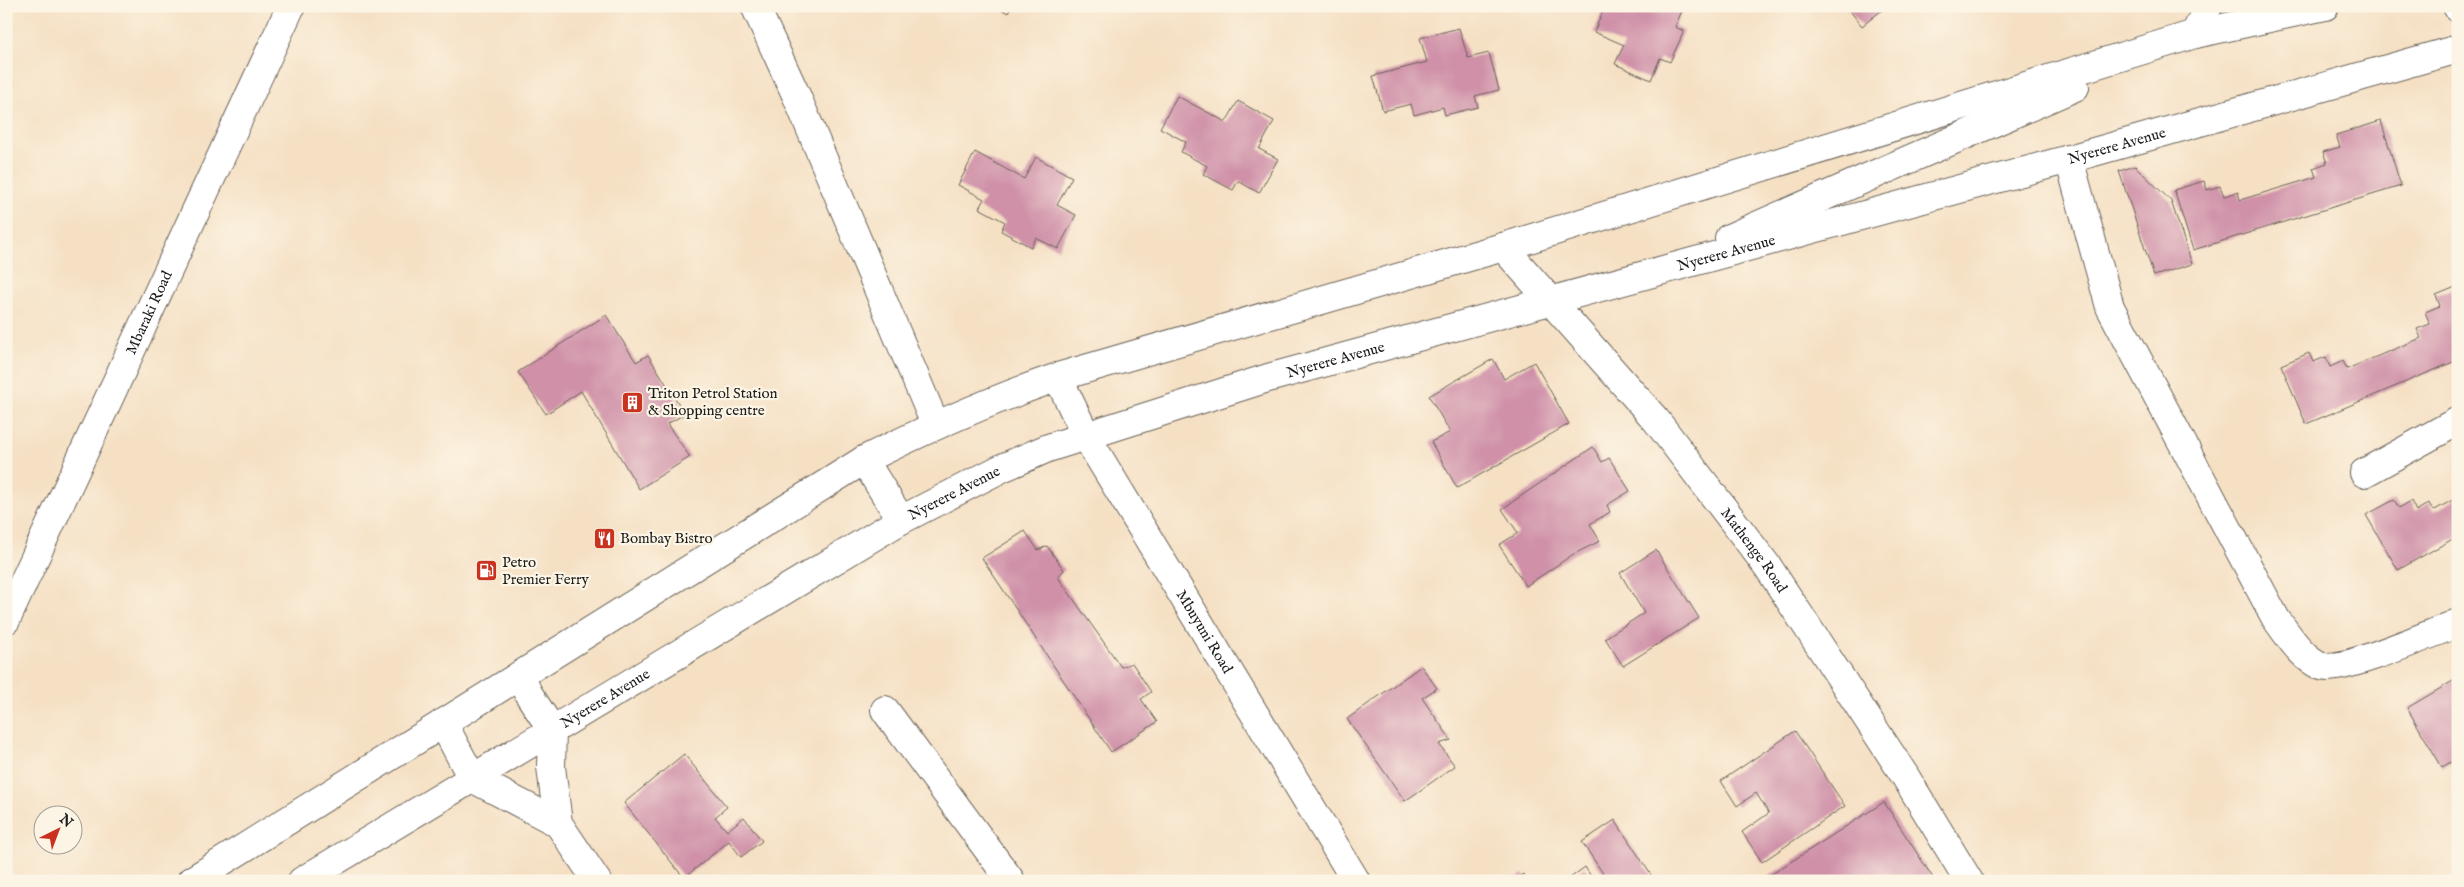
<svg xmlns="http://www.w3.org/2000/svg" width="2464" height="887" font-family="'IM FELL English',serif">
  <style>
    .building { fill: #cf90a8 }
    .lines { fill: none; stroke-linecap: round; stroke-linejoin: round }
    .minor-casing { stroke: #686157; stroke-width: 30 }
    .major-casing { stroke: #686157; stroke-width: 30 }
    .highway-casing { stroke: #686157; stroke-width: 30 }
    .minor { stroke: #fff; stroke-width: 28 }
    .major { stroke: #fff; stroke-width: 28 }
    .highway { stroke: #fff; stroke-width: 28 }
    .labels { text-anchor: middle; stroke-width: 4.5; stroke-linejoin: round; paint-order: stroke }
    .street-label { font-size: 15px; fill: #1c1c1c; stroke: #fcf5e5 }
    .poi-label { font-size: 15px; fill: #1c1c1c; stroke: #fcf5e5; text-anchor: start }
  </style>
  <rect width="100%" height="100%" fill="#fcf5e5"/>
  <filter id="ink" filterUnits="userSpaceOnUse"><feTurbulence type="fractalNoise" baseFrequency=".02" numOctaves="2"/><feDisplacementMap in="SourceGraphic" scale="10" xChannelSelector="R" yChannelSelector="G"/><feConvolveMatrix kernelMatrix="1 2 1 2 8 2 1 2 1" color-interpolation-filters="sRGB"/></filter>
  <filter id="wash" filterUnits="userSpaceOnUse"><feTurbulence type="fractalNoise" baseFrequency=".0096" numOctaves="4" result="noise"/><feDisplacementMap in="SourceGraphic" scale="20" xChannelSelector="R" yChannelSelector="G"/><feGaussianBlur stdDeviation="1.12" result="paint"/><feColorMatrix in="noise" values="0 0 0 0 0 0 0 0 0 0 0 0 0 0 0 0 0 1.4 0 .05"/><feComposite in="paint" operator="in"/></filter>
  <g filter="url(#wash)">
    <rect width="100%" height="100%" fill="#f5e0c4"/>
    <g id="blocks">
      <path class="building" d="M996,6H1012L1008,13Z
        M1605,6H1684L1675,27L1684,31L1670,62L1660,58L1651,80L1615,64L1624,45L1594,32Z
        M1846,6H1887L1862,26Z
        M1459,28L1468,58L1489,53L1499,90L1475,96L1478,107L1445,115L1443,107L1414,115L1411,104L1383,111L1373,76L1427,62L1420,38Z
        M1177,96L1226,122L1238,101L1274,121L1259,149L1278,159L1259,193L1238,181L1233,190L1203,174L1207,166L1181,152L1186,142L1160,128Z
        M2381,121L2401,186L2193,250L2174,190L2204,181L2207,190L2220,186L2224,196L2238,192L2240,200L2316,177L2313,168L2327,163L2323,152L2340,147L2336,135Z
        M975,152L1024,179L1036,157L1072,177L1057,205L1076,215L1058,249L1036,238L1031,247L1001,231L1005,222L979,208L984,199L958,185Z
        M2135,166L2171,201L2192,264L2154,276L2119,171Z
        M2458,286V360L2306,424L2281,365L2309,353L2313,362L2326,357L2330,367L2343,361L2347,369L2421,338L2417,329L2430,324L2425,312L2440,306L2436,295Z
        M606,315L636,362L648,355L685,414L667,424L690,457L639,489L581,391L546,414L518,372Z
        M1493,359L1504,379L1534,362L1569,424L1457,488L1431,442L1450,432L1429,396Z
        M1593,447L1602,462L1609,458L1630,491L1607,505L1610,512L1590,524L1600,541L1572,555L1526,586L1499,545L1518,533L1502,509Z
        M2458,497V536L2398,570L2366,515L2394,500L2399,508L2411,501L2416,511L2429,503L2433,511Z
        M1025,531L1038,550L1047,546L1064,570L1058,577L1121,667L1132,663L1151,692L1141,699L1157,722L1111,752L982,558Z
        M1656,550L1699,618L1623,666L1605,638L1644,613L1620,573Z
        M1421,666L1437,688L1422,698L1451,740L1439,744L1455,766L1405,801L1347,719Z
        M2458,678V758L2442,767L2407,708Z
        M1795,731L1845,806L1762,862L1742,832L1769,813L1756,793L1737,806L1721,781Z
        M684,754L727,807L715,817L727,831L744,817L762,841L741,857L729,841L684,878L624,803Z
        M1884,802L1935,881H1761Z
        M1615,820L1655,881H1608L1582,842Z
        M1585,867L1594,881H1566Z
        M1523,874L1528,881H1514Z"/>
    </g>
  </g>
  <g filter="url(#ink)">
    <use href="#blocks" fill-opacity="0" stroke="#686157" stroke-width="1"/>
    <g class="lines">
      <defs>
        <g id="minor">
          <path d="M755,6L797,97L935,424"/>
          <path d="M2457,6L2458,8"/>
          <path d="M2195,34L2208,6"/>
          <path d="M2069,159L2110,307L2276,619C2289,636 2301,657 2321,666C2339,674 2435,632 2458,623"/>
          <path id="s1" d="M1503,247L1656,420L1768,567L1905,776L1969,881"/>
          <path id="s2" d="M1058,377L1086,436L1356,881"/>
          <path d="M2364,473L2458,421"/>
          <path d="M520,675L528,693L552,730L551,767L558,823L597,881"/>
          <path d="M885,710L1011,881"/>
          <path d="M443,723L472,778L558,823"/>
        </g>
        <g id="major">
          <path id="s3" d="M6,620L291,6"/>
        </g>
        <g id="highway">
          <path d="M1729,238L2075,87"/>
          <path d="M864,460L901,520"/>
          <path d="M191,881L864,460C928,428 991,400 1058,377L1503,247L2195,34L2325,6"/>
          <path id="s4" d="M302,881L901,520L1002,468L1048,448L1268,378L2069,159L2458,49"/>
        </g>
      </defs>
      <use href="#minor" class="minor-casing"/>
      <use href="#major" class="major-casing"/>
      <use href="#highway" class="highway-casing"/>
      <use href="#minor" class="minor"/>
      <use href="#major" class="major"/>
      <use href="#highway" class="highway"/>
    </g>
  </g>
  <defs>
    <symbol id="building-square" viewBox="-11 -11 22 22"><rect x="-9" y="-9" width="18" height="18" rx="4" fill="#c8321e" stroke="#fcf5e5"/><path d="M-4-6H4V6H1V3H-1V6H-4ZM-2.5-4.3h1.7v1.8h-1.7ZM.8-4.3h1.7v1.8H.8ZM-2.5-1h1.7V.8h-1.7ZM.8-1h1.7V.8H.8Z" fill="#fff"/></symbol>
    <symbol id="restaurant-square" viewBox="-11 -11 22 22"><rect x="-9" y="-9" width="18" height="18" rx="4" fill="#c8321e" stroke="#fcf5e5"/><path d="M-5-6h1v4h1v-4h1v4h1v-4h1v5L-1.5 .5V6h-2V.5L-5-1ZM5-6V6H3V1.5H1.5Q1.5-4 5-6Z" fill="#fff"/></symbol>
    <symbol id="fuel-square" viewBox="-11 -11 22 22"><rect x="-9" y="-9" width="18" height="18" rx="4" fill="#c8321e" stroke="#fcf5e5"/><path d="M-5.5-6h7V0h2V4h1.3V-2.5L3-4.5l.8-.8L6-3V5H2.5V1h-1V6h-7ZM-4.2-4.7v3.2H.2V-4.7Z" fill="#fff"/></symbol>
  </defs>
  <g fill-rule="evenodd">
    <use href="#building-square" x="620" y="390" width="25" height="25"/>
    <use href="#restaurant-square" x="592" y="526" width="25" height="25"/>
    <use href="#fuel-square" x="474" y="558" width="25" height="25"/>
  </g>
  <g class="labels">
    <g class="street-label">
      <text dy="5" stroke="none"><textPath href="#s4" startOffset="1974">Nyerere Avenue</textPath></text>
      <text dy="5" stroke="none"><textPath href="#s4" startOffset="1569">Nyerere Avenue</textPath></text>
      <text dy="5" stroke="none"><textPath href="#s3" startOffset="339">Mbaraki Road</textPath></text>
      <text dy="5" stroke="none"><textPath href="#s4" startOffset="1164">Nyerere Avenue</textPath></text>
      <text dy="5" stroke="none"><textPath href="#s4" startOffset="759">Nyerere Avenue</textPath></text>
      <text dy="5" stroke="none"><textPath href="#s1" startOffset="394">Mathenge Road</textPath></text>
      <text dy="5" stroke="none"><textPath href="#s2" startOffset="294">Mbuyuni Road</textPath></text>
      <text dy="5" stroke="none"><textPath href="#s4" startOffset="354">Nyerere Avenue</textPath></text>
    </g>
    <g class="poi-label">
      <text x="648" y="398">Triton Petrol Station<tspan x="648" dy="17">&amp; Shopping centre</tspan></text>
      <text x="620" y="543">Bombay Bistro</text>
      <text x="502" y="567">Petro<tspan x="502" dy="17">Premier Ferry</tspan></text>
    </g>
  </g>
  <rect width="2464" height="887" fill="none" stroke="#fcf5e5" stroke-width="25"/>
  <g transform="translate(58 830) rotate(42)"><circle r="24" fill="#fcf5e5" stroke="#a29e95"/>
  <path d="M0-4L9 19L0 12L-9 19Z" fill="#c8321e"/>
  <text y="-8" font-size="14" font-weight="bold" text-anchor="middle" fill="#1c1c1c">N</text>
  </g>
</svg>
